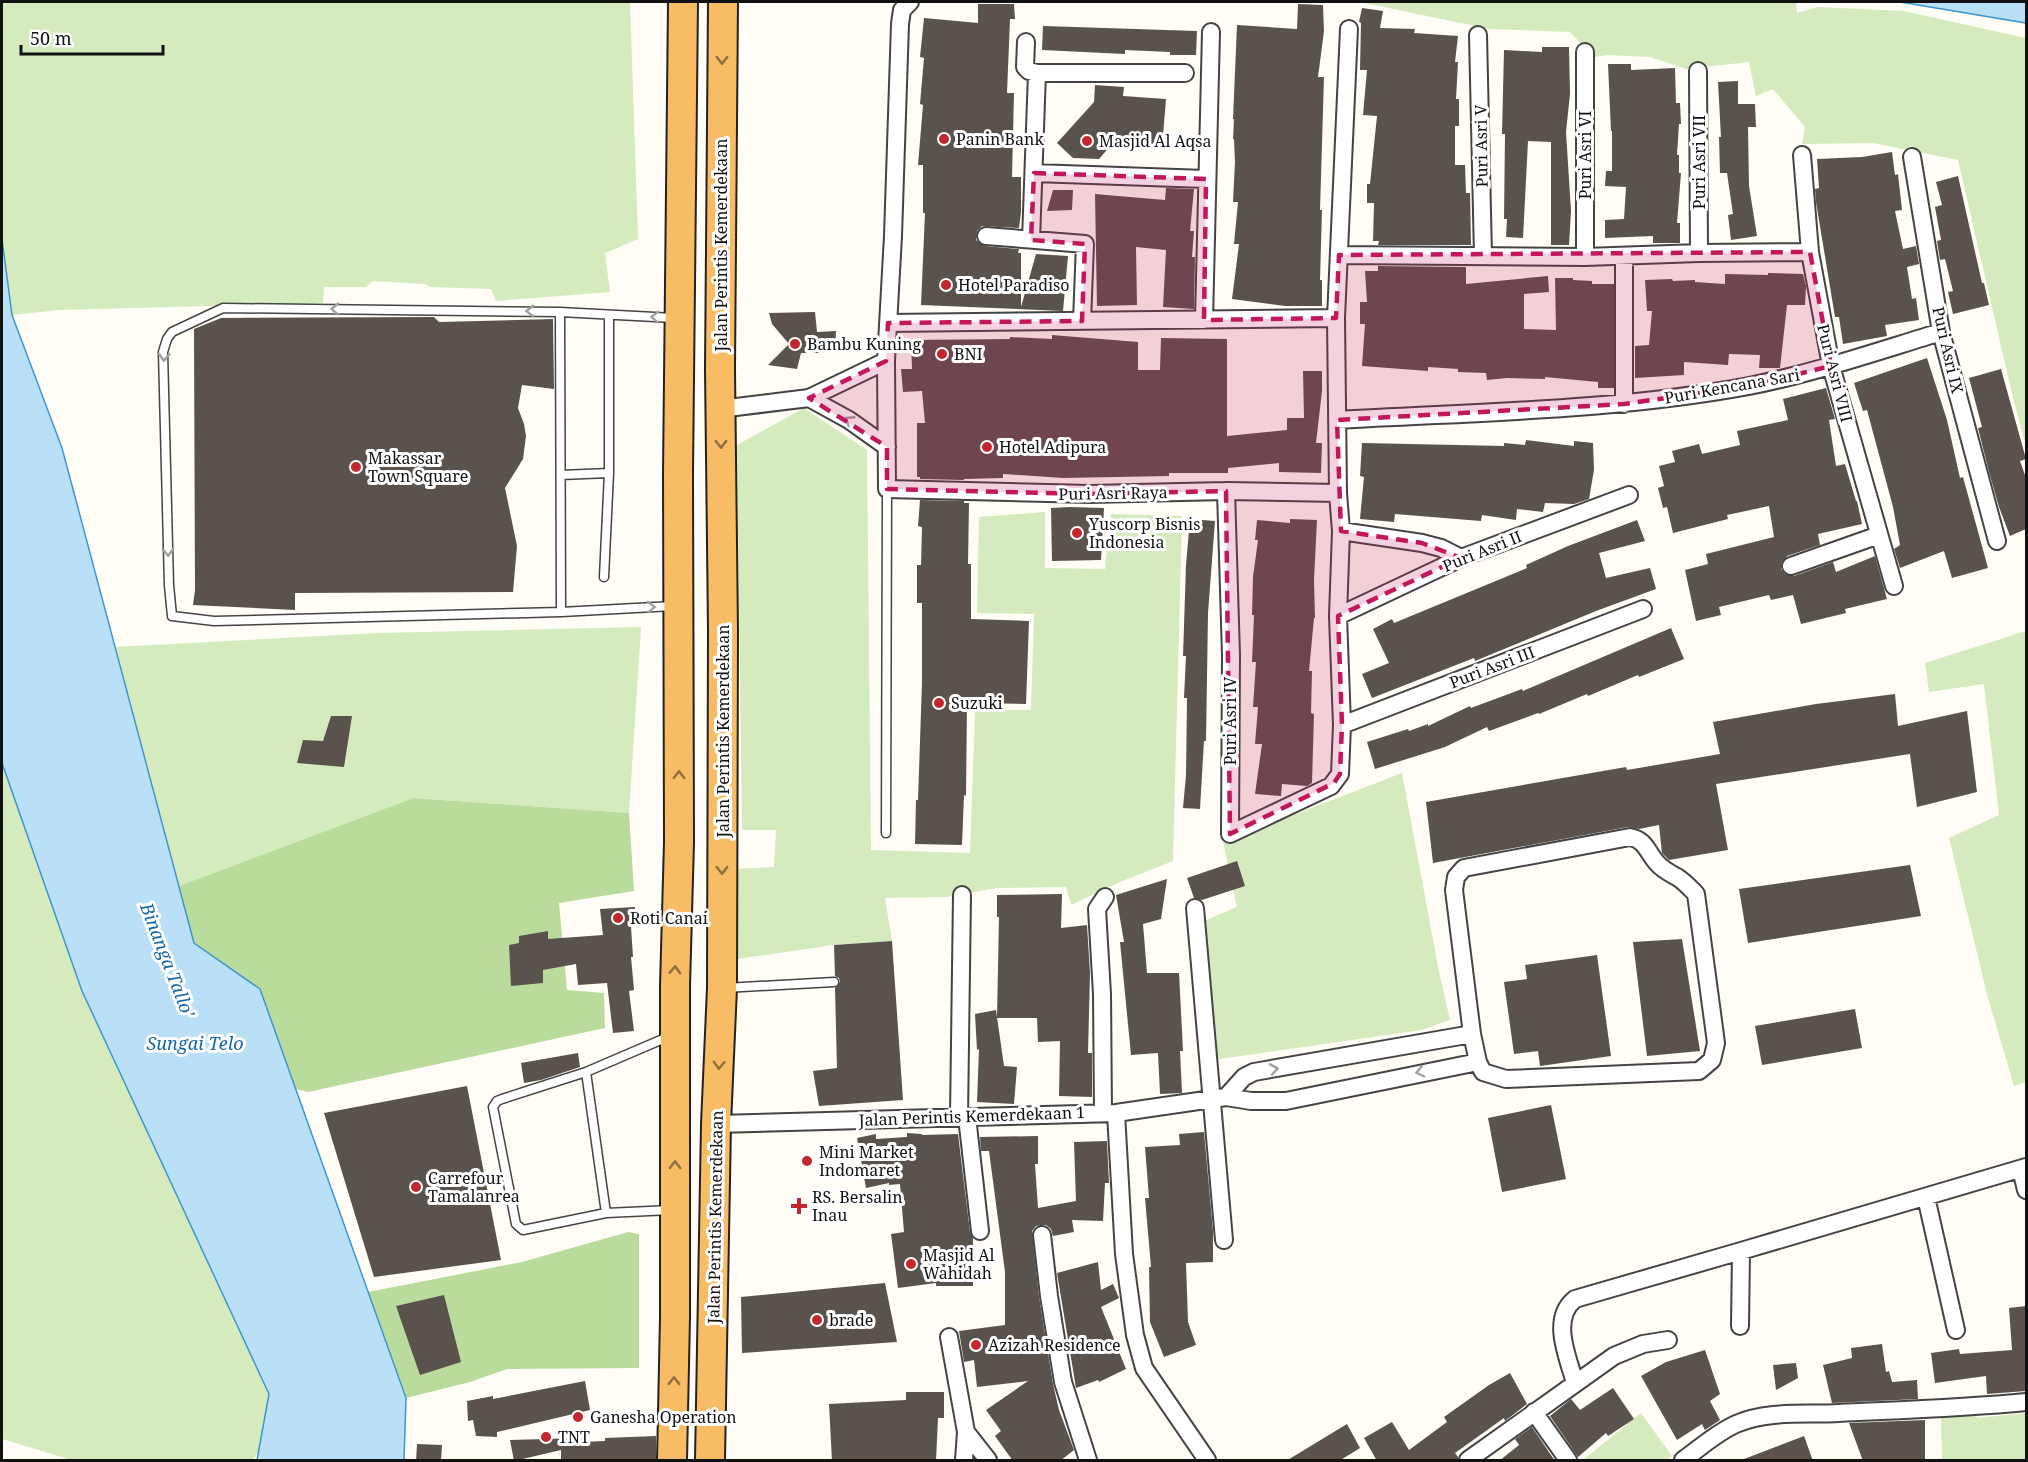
<svg xmlns="http://www.w3.org/2000/svg" width="2028" height="1462" font-family="'Noto Serif',serif">
  <style>
    .green { fill: #d5ebbd }
    .forest { fill: #b9dc9c }
    .water { fill: #b9e0f7; stroke: #3f96cf; stroke-width: 1.5 }
    .building { fill: #5a524d }
    .lines { fill: none; stroke-linecap: round; stroke-linejoin: round }
    .service-casing { stroke: #444; stroke-width: 11 }
    .minor-casing { stroke: #444; stroke-width: 20 }
    .trunk-casing { stroke: #222; stroke-width: 32 }
    .service { stroke: #fff; stroke-width: 8 }
    .minor { stroke: #fff; stroke-width: 16 }
    .trunk { stroke: #f7bc64; stroke-width: 28 }
    .oneway { stroke: #906f3f }
    .oneway2 { stroke: #a0a0a0 }
    .marked { fill: #c2185b; fill-opacity: 0.2; stroke: #c2185b; stroke-width: 4.5; stroke-dasharray: 12 8; stroke-linejoin: round }
    .poi-dot { fill: #c4262e; stroke: #fff; stroke-width: 2 }
    .labels { text-anchor: middle; stroke-width: 6; stroke-linejoin: round; paint-order: stroke }
    .poi-label { font-size: 16px; fill: #111; stroke: #fff; text-anchor: start }
    .street-label { font-size: 16px; fill: #111; stroke: #fff }
    .water-label { font-size: 18px; font-style: italic; fill: #1768a6; stroke: #fff }
  </style>
  <rect width="100%" height="100%" fill="#fffdf5"/>
  <path class="green" d="M2,2H630L638,239L605,253L610,292L496,301L491,289L430,287L425,284L373,281L366,287H324L323,303L59,310L12,315L2,239Z
    M1335,2H1796L1797,13L1818,7L1904,11L2026,38V446L2014,402L1958,160L1873,143L1802,144L1805,127L1773,89L1756,96L1749,62L1686,69L1650,57L1608,55L1594,57L1570,32L1490,29L1364,3Z
    M804,408L867,450L871,850L970,853L975,710H1031L1034,614L977,613L979,517L1045,512V568L1105,569L1111,514L1182,516L1173,861L1120,882L1071,905L1066,887L997,888L946,897L885,898L892,941L834,945L737,959L733,869L774,867L776,830H742L737,445Z
    M641,627L629,813L413,798L179,886L115,647L378,633Z
    M2026,631V1082L2014,1086L1988,998L1949,838L1999,815L1984,684L1929,692L1925,663Z
    M2,763L80,984L269,1394L260,1450L252,1460H67L65,1458L2,1439Z
    M1402,773L1439,972L1450,1020L1422,1030L1206,1061L1192,926L1237,907L1223,842Z
    M1963,1408L1978,1418L2026,1413V1460H1942L1941,1416Z
    M1641,1413L1672,1456L1666,1460H1583Z"/>
  <path class="forest" d="M413,798L629,813L634,891L559,903L567,990L604,993L605,1028L308,1092L296,1089L260,989L194,943L179,886Z
    M628,1232L639,1234V1368L507,1369L470,1382L406,1398L368,1292L522,1262Z"/>
  <path class="water" d="M1900,2H2026V23Z
    M2,239L12,315L62,448L194,943L260,989L406,1398L404,1460H257L269,1394L82,991L2,763Z"/>
  <path class="building" d="M978,4H1014L1015,19H1010L1007,93H1014L1012,177H1021V212L1019,228L982,226L977,231L976,240L985,246L1019,249L1018,253H1021V307L1036,254L1068,256L1063,311L921,305L925,213H923V165H918L923,105L920,104L924,58L920,57L924,18L978,23Z
    M1298,4L1323,5L1324,31L1318,77H1324L1320,210H1322L1320,280H1322V306H1285L1232,299L1239,244H1234L1238,202H1233L1235,162L1234,139H1233L1234,119H1233L1237,25L1297,29Z
    M1362,8L1383,11L1380,28L1415,29L1414,33L1458,36L1455,62H1458L1456,99H1459V126H1455V165H1465L1466,193H1470L1471,245H1378L1379,241H1373L1374,203H1367V184H1370L1377,116L1363,115L1367,70H1360L1361,23L1359,22Z
    M1043,26L1197,31L1196,55H1170V52L1125,50V54L1042,50Z
    M1542,47H1569L1570,94L1566,132L1571,211L1569,245H1551V142L1528,141L1523,238L1506,237L1507,219H1504L1505,134H1502L1504,50L1542,52Z
    M1608,64H1631V70L1675,68L1676,103H1680L1681,124H1679L1677,155H1679V173H1681L1677,223H1680V243H1653V236L1605,238V220L1624,219L1626,187L1605,186L1606,171H1612V131H1611Z
    M1738,81V104H1755L1756,127H1748L1749,186L1757,236L1731,240L1728,215L1733,214L1727,173H1720L1719,137H1721L1718,82Z
    M1095,85L1124,87L1123,96L1166,99L1162,148L1112,144L1099,159L1073,158L1057,143L1094,102Z
    M1892,152L1895,175L1898,174L1902,210L1895,211L1903,249L1916,246L1919,264L1907,267L1912,299L1916,298L1919,320L1885,325L1887,336L1843,344L1839,317H1835L1816,202L1815,189L1819,188L1817,159L1862,157Z
    M1958,176L1982,283H1984L1989,305L1953,314L1948,292L1953,291L1945,259L1940,260L1937,241L1941,240L1935,207L1942,205L1936,182Z
    M1166,188L1194,189L1190,231H1194L1192,257H1195L1194,309L1163,307L1166,250L1136,247L1137,305L1097,306L1095,194L1165,200Z
    M1053,190H1073L1072,210L1047,211Z
    M1378,266L1466,267V284L1548,276L1549,292L1524,294V329L1556,330L1555,278H1573V280L1592,281V284H1614V388H1598V382L1545,377V379L1507,378L1487,380L1486,373L1458,372V369L1428,367V371L1362,366L1365,324H1360V302H1367L1365,271H1378Z
    M1768,273L1803,274L1806,286L1805,305H1787L1780,368H1759L1760,355L1729,354L1728,365L1684,362V375L1635,378V346L1649,345L1652,311H1647L1645,280L1672,279L1673,281L1695,280V282L1725,284V274L1768,275Z
    M815,312L817,332L836,331L835,353H801L797,369L768,365L789,344L772,324L769,313Z
    M434,317L439,322L553,319L554,389L522,385L518,408L524,424L526,436L523,459L505,488L517,546L513,592L295,593V610L193,605L195,590L194,329L221,318Z
    M1052,335L1138,342V370H1160L1161,338L1227,339V436L1287,430V418H1304L1303,371H1322V391L1316,443H1322L1321,473L1279,472V463L1228,468V473H1169V476L1063,478L1003,474V478L964,479V480L920,479V477H917V423H925L922,391L903,392L901,369H912L911,340L1010,339V337L1052,339Z
    M1927,358L1947,420L1960,478L1963,477L1988,568L1952,578L1944,551L1900,568L1894,549L1900,545L1893,507L1867,410L1863,411L1854,383Z
    M2001,369L2026,459L2020,461L2026,478V529L2010,536L1999,507L1989,472L1978,428L1982,427L1969,378Z
    M1826,388L1835,419L1829,420L1836,466L1845,464L1856,501H1857L1862,524L1818,534L1820,545L1787,556L1781,564V569L1785,574L1794,576L1833,562L1836,572L1875,556L1887,599L1845,609L1846,613L1801,624L1793,595L1771,600L1769,595L1719,607L1721,615L1696,621L1685,570L1708,564L1706,554L1774,537L1769,506L1727,515L1728,519L1673,533L1667,507L1663,508L1658,488L1664,486L1659,466L1675,462L1672,451L1699,444L1702,454L1740,445L1737,431L1788,420L1783,399Z
    M1526,440L1574,446V441L1593,443L1594,470L1589,499L1574,504L1545,503L1543,512L1517,509L1516,520L1482,515L1481,521L1395,514L1394,522L1360,519L1364,477L1360,476L1362,443L1504,446V443L1525,445Z
    M920,500L964,501V503H969L968,564H971V619L1029,621L1026,704L967,703L966,796L964,795L962,845L915,844L916,800H918L922,682V603H917V565H921L922,527L918,526Z
    M1070,507L1104,508L1101,560L1052,561L1051,508Z
    M1190,519L1215,521L1208,613L1206,741H1204L1200,809L1183,808L1186,775L1187,698H1184L1186,656H1183L1186,565Z
    M1290,519L1317,520L1314,580L1315,618H1314L1309,671H1312L1311,713L1314,714L1312,783L1307,786L1282,784L1281,796L1255,794L1262,744H1255L1258,707H1253L1256,662H1252L1254,615H1252L1253,577L1258,540H1255L1257,520L1290,523Z
    M1637,520L1645,541L1599,553L1606,578L1650,568L1656,589L1596,611L1475,661L1474,658L1372,698L1362,674L1389,663L1373,629L1392,619L1394,623L1527,568L1526,565L1568,546Z
    M1671,628L1684,659L1639,677L1638,675L1588,696L1587,694L1539,714L1538,713L1489,731L1487,727L1445,747L1375,769L1367,742L1408,729L1409,731L1428,724V726L1470,706L1471,708L1522,689L1523,691Z
    M1895,694L1898,726L1967,711L1977,792L1917,807L1910,754L1716,784L1728,850L1669,860L1662,853L1659,825L1639,829L1628,827L1433,863L1426,802L1626,767L1627,770L1720,754L1713,722L1816,704Z
    M331,716H352L344,767L297,763L303,740L323,741Z
    M1237,861L1245,886L1202,900L1194,898L1187,878Z
    M1910,865L1921,916L1748,943L1739,889Z
    M1167,879L1161,919L1143,924L1147,973H1179L1183,1051H1180L1182,1093L1160,1094L1158,1053L1131,1055L1120,942H1124L1116,895Z
    M1062,894L1061,928L1087,925L1090,973L1088,1053H1092V1097L1059,1096L1060,1041L1038,1042L1037,1018H997L999,917H997V895Z
    M635,907V927H631L633,957H631L634,990L629,991L634,1031L613,1033L607,983L578,985L576,964L543,970V983L511,986L509,945L519,943V936L548,931V939L603,935L600,909Z
    M1682,939L1700,1051L1647,1056L1633,942Z
    M892,941L903,1100L819,1106L813,1071L837,1068L835,988L840,982L839,978L835,976L834,945Z
    M1597,955L1611,1056L1540,1066L1538,1051L1514,1054L1504,982L1527,979L1525,965Z
    M1855,1009L1862,1048L1762,1065L1755,1026Z
    M996,1010L1004,1066L1017,1067L1014,1104L977,1102L979,1049L977,1050L975,1014Z
    M578,1053L580,1067L541,1080L524,1083L521,1063Z
    M467,1086L501,1260L374,1277L324,1113Z
    M1551,1105L1566,1179L1502,1192L1488,1118Z
    M1204,1132L1213,1231V1262L1186,1263L1188,1322L1196,1345L1164,1357L1150,1322L1149,1267H1151L1145,1198H1149L1145,1147L1180,1145L1179,1134Z
    M907,1133L922,1134V1135L958,1134L970,1232L973,1238V1286H936V1283L898,1288L891,1234L904,1232L900,1184L889,1185V1183L866,1188L857,1138L876,1134V1139L907,1137Z
    M1038,1136V1164H1035L1038,1208L1076,1201L1074,1142L1107,1141L1109,1183H1105L1103,1221L1072,1220L1074,1232L1053,1236L1051,1229L1046,1225L1036,1226L1032,1231L1039,1297L1053,1384L1059,1410L1074,1450L1060,1461H1013L995,1436L1001,1431L986,1410L1028,1381L977,1387L974,1360L964,1362L959,1331L1005,1325V1272L989,1151H981L980,1137Z
    M1098,1262L1101,1290L1113,1284L1119,1298L1101,1307L1126,1369L1099,1382L1098,1380L1076,1388L1057,1273Z
    M885,1283L897,1342L742,1353L741,1297Z
    M444,1295L461,1362L420,1375L396,1306Z
    M2026,1306V1391L1987,1394L1986,1376L1935,1383L1931,1353L1959,1349L1960,1354L2012,1350L2009,1308Z
    M1882,1344L1886,1372L1889,1371L1892,1382L1917,1380L1918,1399L1832,1403L1823,1365L1852,1358L1851,1348Z
    M1705,1350L1720,1394L1710,1401L1720,1420L1705,1430L1702,1424L1677,1440L1641,1376L1666,1362Z
    M1796,1363L1798,1378L1776,1390L1773,1365Z
    M1510,1373L1527,1404L1505,1421L1504,1418L1455,1453L1458,1457V1461H1377L1364,1438L1392,1422L1409,1450L1447,1422L1444,1417L1489,1385Z
    M585,1381L590,1410L497,1432V1437L476,1436L473,1420L468,1421L467,1401L493,1396V1399Z
    M1613,1388L1634,1419L1608,1436L1606,1433L1578,1457L1550,1416L1571,1399L1580,1410Z
    M906,1392H944V1418H938L936,1461H832L829,1404L906,1400Z
    M1925,1420V1461H1863L1849,1423Z
    M1347,1424L1360,1448L1339,1461H1286Z
    M1532,1427L1555,1461H1499L1519,1445L1515,1439Z
    M656,1436V1461H561V1450L514,1461L510,1440L582,1438V1442L605,1441V1438Z
    M1804,1436L1813,1461H1745L1744,1459Z
    M417,1444L442,1445L441,1461H416Z"/>
  <g class="lines">
    <defs>
      <path id="service" d="M560,312L561,612
        M561,475L609,473
        M604,577L609,473V315
        M673,606L561,612L214,621L172,616L169,585L163,352L167,339L172,332L223,308L560,312L674,318
        M886,833L887,489
        M725,988L834,982
        M670,1036L586,1072L502,1099L497,1101L493,1107L516,1224L523,1230L606,1213L671,1210
        M586,1072L606,1213"/>
      <path id="minor" d="M910,2L902,10L900,24L893,236L886,361L887,489L1090,494L1226,491L1338,493
        M1478,35L1483,256
        M1026,42L1025,67L1029,71L1037,73L1031,240
        M1698,71L1699,253
        M1037,73H1185
        M1802,155L1810,252L1831,366L1894,586
        M1912,157L1941,332L1997,541
        M1034,173L1206,179
        M986,236L1085,244L1082,321
        M1339,255L1585,257L1699,253L1810,252
        M1624,256V404
        M1585,257V52
        M1204,320L1211,32
        M888,323L1336,318
        M809,398L849,420L887,447
        M720,409L809,398L886,361
        M1337,420C1475,412 1614,411 1749,386C1814,373 1878,351 1941,332
        M1226,491L1231,655L1230,834L1331,786L1340,774L1342,725L1338,616L1341,531L1338,493L1336,318L1349,29
        M1341,531L1422,543L1441,548L1461,558
        M1791,566L1879,535
        M1338,616L1461,558L1629,495
        M1342,725L1643,609
        M1630,837C1646,840 1647,852 1657,863C1663,870 1670,873 1677,877C1685,882 1690,888 1696,894L1716,1043L1712,1060L1699,1071L1506,1079L1483,1072L1478,1062L1472,1034L1454,890L1456,877L1464,868Z
        M1195,908L1224,1240
        M1226,1097L1244,1077L1254,1072L1472,1034
        M1103,1112L1102,994L1097,909L1105,897
        M1116,1113L1124,1254L1135,1335L1144,1368L1207,1460
        M959,1117L962,895
        M967,1117L980,1231
        M716,1124L1116,1113L1226,1097L1251,1101H1286L1478,1062
        M2021,1169L2026,1190
        M1926,1197L1956,1330
        M1042,1235L1049,1296L1063,1382L1088,1460
        M1740,1326L1741,1251L2026,1167
        M949,1337L966,1432L988,1460
        M1575,1383C1568,1357 1550,1319 1575,1299L1741,1251
        M1534,1412L1568,1460
        M964,1460L966,1432
        M1468,1460L1614,1356L1643,1344L1668,1340
        M1683,1460C1700,1448 1716,1433 1736,1424C1769,1410 1805,1415 1839,1413C1902,1410 1964,1408 2026,1402"/>
      <path id="trunk" d="M672,1460L675,1317V986L679,842L678,473L683,2
        M710,1460L716,1124L722,988L723,631L720,369L723,2"/>
    </defs>
    <use href="#service" class="service-casing"/>
    <use href="#minor" class="minor-casing"/>
    <use href="#trunk" class="trunk-casing"/>
    <use href="#service" class="service"/>
    <use href="#minor" class="minor"/>
    <use href="#trunk" class="trunk"/>
  </g>
  <defs><path id="oneway-chevron" d="M-2-3.5L2.5 0L-2 3.5" fill="none" stroke-width="1.6" stroke-linecap="round" stroke-linejoin="round" transform="scale(1.5)"/></defs>
  <g class="oneway">
    <use href="#oneway-chevron" transform="translate(722 60) rotate(90)"/>
    <use href="#oneway-chevron" transform="translate(721 444) rotate(89)"/>
    <use href="#oneway-chevron" transform="translate(679 775) rotate(-90)"/>
    <use href="#oneway-chevron" transform="translate(722 870) rotate(90)"/>
    <use href="#oneway-chevron" transform="translate(675 970) rotate(-88)"/>
    <use href="#oneway-chevron" transform="translate(719 1065) rotate(92)"/>
    <use href="#oneway-chevron" transform="translate(675 1165) rotate(-90)"/>
    <use href="#oneway-chevron" transform="translate(674 1381) rotate(-90)"/>
  </g>
  <g class="oneway2">
    <use href="#oneway-chevron" transform="translate(335 309) rotate(-179)"/>
    <use href="#oneway-chevron" transform="translate(530 311) rotate(-179)"/>
    <use href="#oneway-chevron" transform="translate(655 317) rotate(-178)"/>
    <use href="#oneway-chevron" transform="translate(164 357) rotate(93)"/>
    <use href="#oneway-chevron" transform="translate(849 420) rotate(-147)"/>
    <use href="#oneway-chevron" transform="translate(168 552) rotate(88)"/>
    <use href="#oneway-chevron" transform="translate(651 607) rotate(-2)"/>
    <use href="#oneway-chevron" transform="translate(1274 1069) rotate(-10)"/>
    <use href="#oneway-chevron" transform="translate(1420 1072) rotate(168)"/>
  </g>
  <path class="marked" d="M1034,173L1206,179L1204,320L1336,318L1339,255L1810,252L1831,366L1749,386L1624,404L1337,420L1341,531L1422,543L1461,558L1338,616L1342,725L1340,774L1334,783L1230,834L1226,491L1090,494L887,489V447L809,398L886,361L888,323L1082,321L1085,244L1031,240Z"/>
  <g class="poi-dot">
    <circle cx="944" cy="139" r="6"/>
    <circle cx="1087" cy="141" r="6"/>
    <circle cx="946" cy="285" r="6"/>
    <circle cx="795" cy="344" r="6"/>
    <circle cx="942" cy="354" r="6"/>
    <circle cx="987" cy="447" r="6"/>
    <circle cx="356" cy="467" r="6"/>
    <circle cx="1077" cy="533" r="6"/>
    <circle cx="939" cy="703" r="6"/>
    <circle cx="618" cy="918" r="6"/>
    <circle cx="807" cy="1161" r="6"/>
    <circle cx="416" cy="1187" r="6"/>
    <path d="M796 1197h6v6h6v6h-6v6h-6v-6h-6v-6h6z"/>
    <circle cx="911" cy="1264" r="6"/>
    <circle cx="817" cy="1320" r="6"/>
    <circle cx="976" cy="1345" r="6"/>
    <circle cx="578" cy="1417" r="6"/>
    <circle cx="546" cy="1437" r="6"/>
  </g>
  <g class="labels">
    <g class="poi-label">
      <text x="956" y="145">Panin Bank</text>
      <text x="1099" y="147">Masjid Al Aqsa</text>
      <text x="958" y="291">Hotel Paradiso</text>
      <text x="807" y="350">Bambu Kuning</text>
      <text x="954" y="360">BNI</text>
      <text x="999" y="453">Hotel Adipura</text>
      <text x="368" y="464">Makassar<tspan x="368" dy="18">Town Square</tspan></text>
      <text x="1089" y="530">Yuscorp Bisnis<tspan x="1089" dy="18">Indonesia</tspan></text>
      <text x="951" y="709">Suzuki</text>
      <text x="630" y="924">Roti Canai</text>
      <text x="819" y="1158">Mini Market<tspan x="819" dy="18">Indomaret</tspan></text>
      <text x="428" y="1184">Carrefour<tspan x="428" dy="18">Tamalanrea</tspan></text>
      <text x="812" y="1203">RS. Bersalin<tspan x="812" dy="18">Inau</tspan></text>
      <text x="923" y="1261">Masjid Al<tspan x="923" dy="18">Wahidah</tspan></text>
      <text x="829" y="1326">brade</text>
      <text x="988" y="1351">Azizah Residence</text>
      <text x="590" y="1423">Ganesha Operation</text>
      <text x="558" y="1443">TNT</text>
    </g>
    <g class="street-label">
      <text transform="translate(1481 146) rotate(-91)" y="6">Puri Asri V</text>
      <text transform="translate(1585 155) rotate(-90)" y="6">Puri Asri VI</text>
      <text transform="translate(1699 162) rotate(-90)" y="6">Puri Asri VII</text>
      <text transform="translate(721 245) rotate(-90)" y="6">Jalan Perintis Kemerdekaan</text>
      <text transform="translate(1948 350) rotate(77)" y="6">Puri Asri IX</text>
      <text transform="translate(1835 373) rotate(76)" y="6">Puri Asri VIII</text>
      <text transform="translate(1732 386) rotate(-10)" y="6">Puri Kencana Sari</text>
      <text transform="translate(1113 493) rotate(-1)" y="6">Puri Asri Raya</text>
      <text transform="translate(1482 551) rotate(-22)" y="6">Puri Asri II</text>
      <text transform="translate(1492 667) rotate(-21)" y="6">Puri Asri III</text>
      <text transform="translate(1230 721) rotate(-90)" y="6">Puri Asri IV</text>
      <text transform="translate(723 731) rotate(-90)" y="6">Jalan Perintis Kemerdekaan</text>
      <text transform="translate(972 1116) rotate(-2)" y="6">Jalan Perintis Kemerdekaan 1</text>
      <text transform="translate(715 1217) rotate(-89)" y="6">Jalan Perintis Kemerdekaan</text>
    </g>
    <g class="water-label">
      <text transform="translate(167 960) rotate(69)" y="6">Binanga Tallo'</text>
      <text x="195" y="1050">Sungai Telo</text>
    </g>
  </g>
  <rect width="2028" height="1462" fill="none" stroke="#111111" stroke-width="6"/>
  <path d="M21 45v9h142v-9" fill="none" stroke="#111111" stroke-width="3"/>
  <text x="30" y="45" font-size="18" fill="#111111" stroke="#ffffff" stroke-width="4.5" paint-order="stroke">50 m</text>
</svg>
